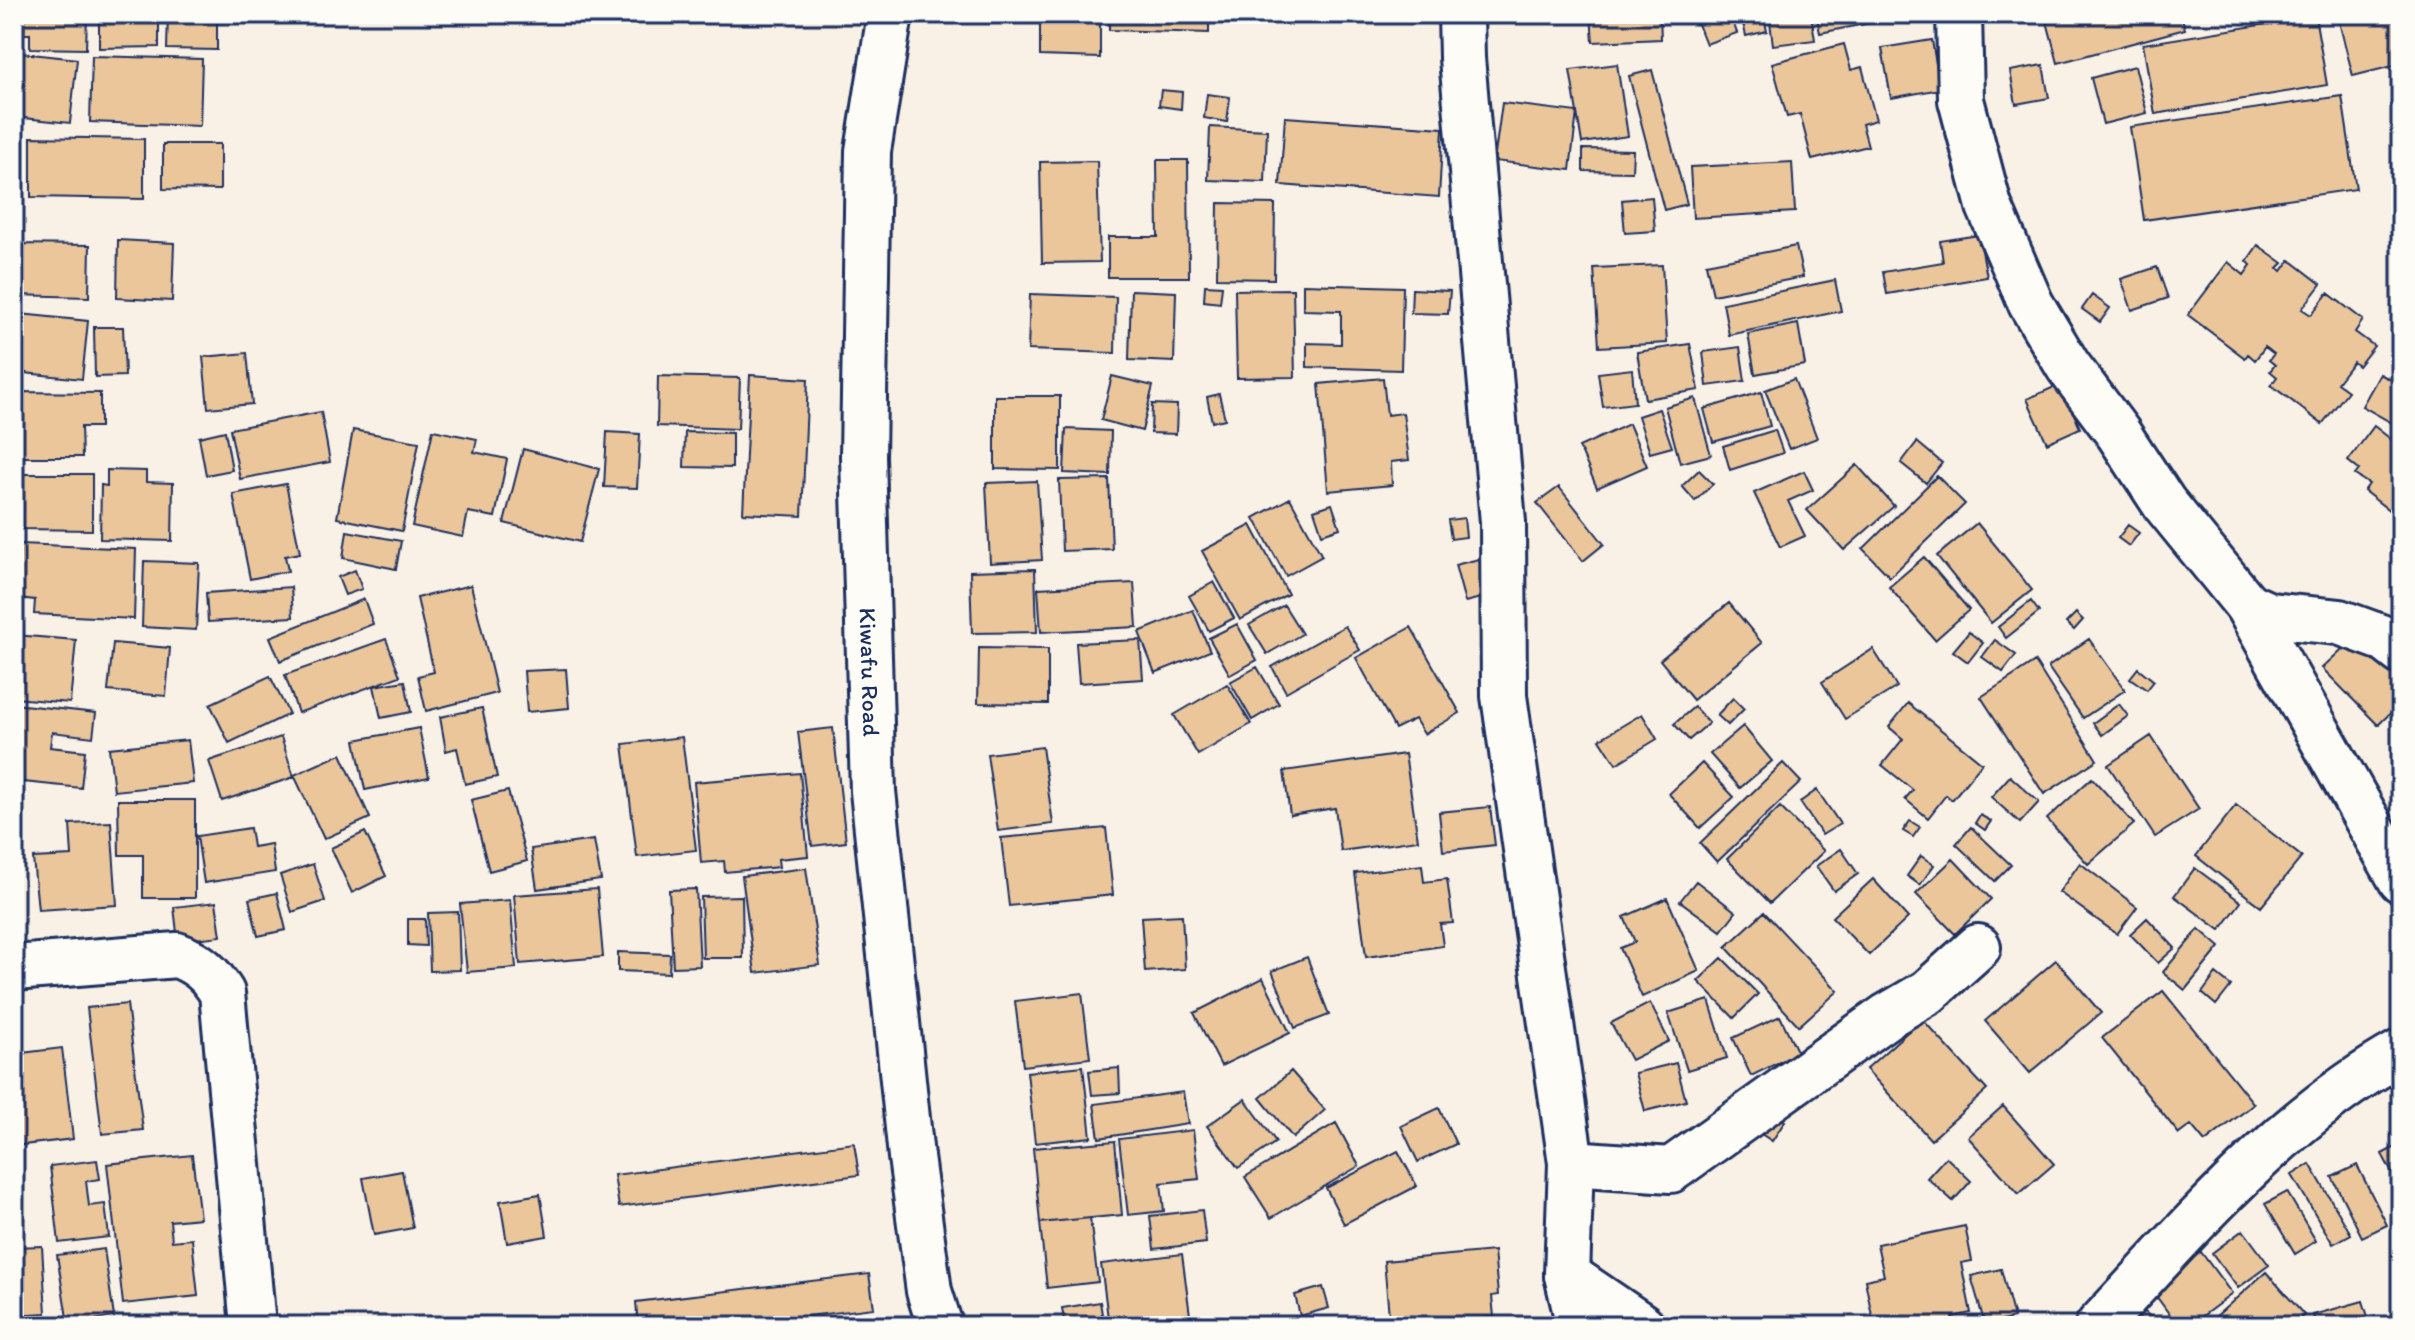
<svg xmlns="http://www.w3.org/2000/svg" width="2415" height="1340" font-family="Itim,sans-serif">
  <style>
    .building { fill: #ebc69b; stroke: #1b2f5e; stroke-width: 2 }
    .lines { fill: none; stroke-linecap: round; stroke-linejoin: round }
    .minor-casing { stroke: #1b2f5e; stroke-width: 50 }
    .minor { stroke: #fdfcf7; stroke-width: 44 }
    .labels { text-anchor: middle; stroke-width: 6; stroke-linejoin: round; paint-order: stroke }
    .street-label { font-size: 24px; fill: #1b2f5e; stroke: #fdfcf7 }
  </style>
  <rect width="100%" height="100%" fill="#f9f1e5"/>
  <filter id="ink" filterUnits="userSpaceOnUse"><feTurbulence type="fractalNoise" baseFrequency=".0125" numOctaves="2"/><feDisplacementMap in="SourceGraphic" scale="16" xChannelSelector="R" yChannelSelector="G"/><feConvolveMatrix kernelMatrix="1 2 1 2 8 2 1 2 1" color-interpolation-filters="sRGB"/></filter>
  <g filter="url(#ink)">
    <path class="building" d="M25,14H87L86,49L30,48V34H24Z
      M99,14H125V17L159,16V47L99,48Z
      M168,14L217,15V50L167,49Z
      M1040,14H1100V58L1040,56Z
      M1109,14H1209V33L1109,30Z
      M1591,14H1660L1661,39L1593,42Z
      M1694,14H1730L1737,33L1706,44Z
      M1741,14H1763L1767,31L1746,36Z
      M1769,14H1811L1815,40L1773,45Z
      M1816,14H1869L1870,23L1820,33Z
      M2045,14H2181L2185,29L2058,63Z
      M2337,14H2401V64L2353,76Z
      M2315,16L2327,85L2155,114L2143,44Z
      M1932,40L1940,89L1891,98L1882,48Z
      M1844,44L1851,70L1862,67L1876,120L1862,124L1868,146L1812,160L1800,114L1787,117L1772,63Z
      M22,53L77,59L70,123L15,117Z
      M92,56L202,59L200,126L90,122Z
      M1617,64L1628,136L1582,143L1570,70Z
      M2043,65L2049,98L2016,104L2010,71Z
      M2135,66L2147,113L2103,124L2091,78Z
      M1652,70L1687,204L1664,210L1629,76Z
      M1161,90L1182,92L1181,109L1159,106Z
      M1207,94L1230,97L1227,122L1204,118Z
      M2342,96L2356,189L2144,220L2130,127Z
      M1502,103L1577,112L1570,170L1494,161Z
      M1285,117L1443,128L1439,197L1280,185Z
      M1210,127L1267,130L1265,182L1208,180Z
      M31,137L144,139V199L31,197Z
      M163,144H220V190L163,189Z
      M1583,149L1633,150L1632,172L1583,171Z
      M1157,160H1188L1189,277H1108V237H1158Z
      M1097,161L1100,262L1042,263L1040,162Z
      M1792,162L1795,212L1693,218L1690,167Z
      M1652,197L1655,231L1625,233L1622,200Z
      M1218,203L1275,204L1274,279L1217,278Z
      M1979,235L1987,277L1887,294L1883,272L1943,262L1940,241Z
      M118,240L174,243L172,301L117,298Z
      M14,244L90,245L89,297L14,295Z
      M2258,245L2283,263L2278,268L2282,271L2290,260L2321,284L2302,309L2311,315L2328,293L2363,320L2355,332L2374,346L2358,366L2353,362L2337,383L2348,391L2322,424L2271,385L2277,377L2270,371L2275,365L2269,360L2274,354L2265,347L2255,360L2248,354L2245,358L2188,315L2228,262L2244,275L2251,265L2247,261Z
      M1796,246L1803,277L1713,295L1706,264Z
      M1662,265L1667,343L1599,347L1594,268Z
      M2157,267L2168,298L2132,310L2121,279Z
      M1835,280L1841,311L1729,335L1723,303Z
      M1303,284L1403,287L1401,370L1307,367V343L1341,344V311L1303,310Z
      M1205,285L1222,286L1220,303L1204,301Z
      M1293,289L1295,377L1237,378L1235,290Z
      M1412,289L1450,291L1448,314L1411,313Z
      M1131,290L1176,292L1174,362L1129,360Z
      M1030,294L1116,297L1115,353L1028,350Z
      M2092,295L2110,308L2100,322L2082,309Z
      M20,314L88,321L82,379L15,372Z
      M1798,324L1805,365L1755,374L1748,334Z
      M94,327H123L125,376L95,377Z
      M1690,344L1699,390L1645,399L1637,352Z
      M1740,347L1745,381L1707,386L1703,352Z
      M247,353L252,404L208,408L203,357Z
      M1632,369L1635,403L1603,407L1598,373Z
      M2380,374L2401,385V428L2362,406Z
      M750,375L808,379L802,516L743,513Z
      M658,376L740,378L738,429L657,426Z
      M1112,376L1153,386L1142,431L1101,420Z
      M1383,378L1387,415L1403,413L1409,460L1391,462L1392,485L1328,491L1319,384Z
      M1794,379L1817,438L1789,449L1765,390Z
      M2061,384L2080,428L2047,443L2027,399Z
      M18,392L100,393V427H81L82,457H17Z
      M1761,392L1770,426L1713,442L1704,409Z
      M1219,394L1225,419L1212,422L1207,397Z
      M995,396H1060V470L995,469Z
      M1695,398L1711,455L1680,463L1665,407Z
      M1152,404L1177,405L1176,434L1151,433Z
      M1659,409L1672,447L1650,453L1638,416Z
      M321,412L330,462L240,479L230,429Z
      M1629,424L1647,466L1597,488L1579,447Z
      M2374,426L2401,447V511L2398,509L2394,514L2364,491L2369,484L2355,475L2359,470L2348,461Z
      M1066,429L1111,431L1110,475L1064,473Z
      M353,430L419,442L402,531L337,518Z
      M433,430L477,439L474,452L507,459L495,517L468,512L463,537L412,526Z
      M1775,430L1783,453L1730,470L1723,446Z
      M225,431L232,470L206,475L199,437Z
      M607,432L640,434L637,488L604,487Z
      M685,432L732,433V468L684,467Z
      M1917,442L1942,463L1926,483L1901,463Z
      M523,449L599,469L580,542L504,523Z
      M1857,465L1894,506L1844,550L1807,510Z
      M107,470L146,471V482L173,483L172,541L100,539L101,485L107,486Z
      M1699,470L1713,484L1695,501L1682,486Z
      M1804,471L1813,490L1788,501L1805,536L1780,547L1754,493Z
      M22,474H92V530L21,529Z
      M1937,476L1965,504L1890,577L1863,549Z
      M1109,479L1112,549L1062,551L1059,480Z
      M1037,481L1042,560L990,563L986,483Z
      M286,484L300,553L285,556L288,571L250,579L233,494Z
      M1559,487L1604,544L1583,561L1537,503Z
      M1290,498L1322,556L1286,576L1254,518Z
      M1332,504L1340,528L1322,534L1314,510Z
      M1464,518L1466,537L1451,539L1448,520Z
      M1977,523L2032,590L1991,623L1937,556Z
      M1251,525L1288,594L1240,620L1202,551Z
      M2128,525L2139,533L2129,546L2118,538Z
      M347,531L401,541L396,569L343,558Z
      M20,544L136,549L134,619L34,614L35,600L18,598Z
      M1924,557L1969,610L1935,640L1889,587Z
      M1479,559L1489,596L1465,602L1455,565Z
      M144,561L199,563L196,630L142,627Z
      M1035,569L1037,632L972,633L970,571Z
      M355,570L362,589L345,595L338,577Z
      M1214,582L1234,618L1209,631L1189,596Z
      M1134,583L1137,627L1041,632L1038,588Z
      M471,585L497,693L426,711L418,676L434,672L417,598Z
      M291,587L293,617L208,622L206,593Z
      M364,599L373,624L280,661L270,637Z
      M2031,601L2039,612L2006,638L1998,627Z
      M1729,603L1762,643L1693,700L1660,660Z
      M1284,605L1302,634L1267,654L1249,625Z
      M1193,610L1210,651L1155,673L1139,632Z
      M2076,613L2083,620L2074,630L2066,623Z
      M1237,624L1257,660L1230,675L1209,638Z
      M1345,626L1360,650L1286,692L1272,667Z
      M1411,627L1460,713L1424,734L1415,719L1395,729L1356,658Z
      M1969,632L1983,643L1968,662L1953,651Z
      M2358,634L2401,678V703L2378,725L2322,668Z
      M14,635L76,640L70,703L14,698Z
      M386,639L400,676L298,713L285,675Z
      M2089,639L2125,690L2083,718L2048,667Z
      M1140,640L1143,679L1079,683L1076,643Z
      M1995,640L2016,655L2003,672L1982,657Z
      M113,643L170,648L166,696L108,691Z
      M979,648L1048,649V704L978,703Z
      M1873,649L1897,687L1845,719L1822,682Z
      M2035,662L2097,760L2044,794L1981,697Z
      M1257,667L1279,704L1252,720L1230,682Z
      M2138,668L2154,681L2147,690L2130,678Z
      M566,669L569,708L527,712L524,671Z
      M270,676L289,714L229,743L210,704Z
      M405,681L411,712L381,718L374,686Z
      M1227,684L1251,724L1198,755L1174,715Z
      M1733,698L1744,709L1728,725L1717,715Z
      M1908,703L1982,763L1952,800L1946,795L1928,818L1905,799L1913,790L1882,765L1903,739L1889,727Z
      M14,704L96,713L93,737L52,732L50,747L85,751L81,788L14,781Z
      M2119,704L2128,716L2102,735L2093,723Z
      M1694,707L1709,723L1689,740L1674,724Z
      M482,708L497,777L465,784L457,748L446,751L440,717Z
      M1642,714L1657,739L1616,764L1600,739Z
      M1743,726L1772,761L1740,788L1710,754Z
      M419,728L429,777L365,790L355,740Z
      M833,728L846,842L812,846L798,732Z
      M2151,736L2199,809L2155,837L2108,765Z
      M281,737L294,777L222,801L209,761Z
      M682,737L696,850L637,857L623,744Z
      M188,740L193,783L114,791L109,748Z
      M1042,747L1053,824L998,831L987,754Z
      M341,754L370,818L324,839L294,775Z
      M1405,754L1418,840L1341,851L1335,808L1290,815L1284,771Z
      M1702,763L1734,797L1700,828L1669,794Z
      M1783,763L1801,782L1717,862L1700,843Z
      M800,773L808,856L778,859L779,867L725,872L724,861L701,863L694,782Z
      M2010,776L2039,802L2020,823L1991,797Z
      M2092,778L2134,824L2088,864L2047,819Z
      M1817,790L1840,824L1822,835L1800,802Z
      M508,791L527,861L489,871L471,800Z
      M118,800H195V898H143V855H119Z
      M2236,805L2302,857L2261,907L2196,856Z
      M1490,807L1495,845L1443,851L1439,812Z
      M1780,807L1824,851L1770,903L1727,859Z
      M1980,815L1991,821L1985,830L1975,823Z
      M1910,821L1920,827L1913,837L1903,831Z
      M111,822L117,905L38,910L33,858L72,856L70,824Z
      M1971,827L2011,865L1995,881L1956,844Z
      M250,828L253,847L271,844L275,872L204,883L197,836Z
      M1106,828L1113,895L1009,906L1001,838Z
      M365,832L386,876L352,893L331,848Z
      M594,840L601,880L537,889L531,849Z
      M1841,849L1858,874L1834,891L1816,866Z
      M1921,856L1934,865L1920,885L1907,876Z
      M1953,859L1991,899L1955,934L1916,894Z
      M2080,863L2137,907L2117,934L2059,892Z
      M313,864L325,901L292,912L280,875Z
      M1422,865L1424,882L1447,879L1453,923L1440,924L1443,946L1366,957L1355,873Z
      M806,868L820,965L755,973L742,876Z
      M2195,868L2241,902L2220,930L2174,896Z
      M1873,879L1908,918L1869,955L1832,917Z
      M1696,881L1736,912L1721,931L1680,901Z
      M597,889L603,957L520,964L514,895Z
      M696,889L700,966L673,967L669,890Z
      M277,893L286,930L258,936L249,899Z
      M742,896L743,958H703L701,897Z
      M1667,898L1699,971L1642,997L1620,948L1635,942L1624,917Z
      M510,900L516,968L467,972L460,904Z
      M216,902L221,936L178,941L174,907Z
      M458,912L460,970L430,971L428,913Z
      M1764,912L1838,991L1799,1026L1726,947Z
      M1182,915L1185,969L1145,972L1141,917Z
      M2147,918L2175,948L2158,963L2130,934Z
      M408,919H425L426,946L408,945Z
      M2199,929L2220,947L2185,990L2163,972Z
      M618,952L670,954L669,973L618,971Z
      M1307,957L1329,1015L1295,1028L1272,971Z
      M1722,958L1758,994L1734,1018L1698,981Z
      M2056,960L2101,1013L2030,1073L1985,1021Z
      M2216,974L2231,986L2216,1005L2202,993Z
      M1263,978L1290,1033L1221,1066L1194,1013Z
      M2163,991L2254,1104L2205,1142L2191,1125L2179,1134L2102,1038Z
      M1082,993L1090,1058L1023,1066L1015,1001Z
      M1709,1000L1727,1058L1687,1070L1668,1013Z
      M1650,1003L1669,1041L1631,1060L1611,1023Z
      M127,1004L143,1130L102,1134L87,1008Z
      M1780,1016L1798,1053L1751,1076L1733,1038Z
      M1922,1019L1987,1090L1931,1140L1866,1069Z
      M62,1048L73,1139L14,1146V1054Z
      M1676,1063L1686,1101L1645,1111L1635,1073Z
      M1083,1066L1091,1137L1035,1143L1027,1072Z
      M1119,1068L1120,1093L1092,1095L1089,1071Z
      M1291,1071L1325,1110L1293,1138L1260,1098Z
      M1183,1092L1188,1124L1099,1138L1094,1104Z
      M1245,1099L1276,1142L1238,1168L1207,1126Z
      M2003,1106L2054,1164L2019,1194L1968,1137Z
      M1439,1108L1456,1144L1418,1162L1401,1126Z
      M1768,1110L1785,1121L1772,1141L1755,1130Z
      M1336,1123L1359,1166L1271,1218L1245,1177Z
      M1193,1130L1199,1179L1161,1183L1164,1211L1128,1215L1119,1139Z
      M1115,1141L1122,1215L1040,1223L1033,1148Z
      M854,1143L859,1175L619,1207L614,1175Z
      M2401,1144V1190L2382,1154Z
      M1398,1151L1417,1186L1344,1224L1326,1188Z
      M192,1155L200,1218L170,1221L172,1241L192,1239L198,1296L123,1304L107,1164Z
      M1946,1157L1971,1181L1953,1201L1927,1178Z
      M97,1160L100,1179L86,1181L89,1206L105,1204L109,1237L59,1243L50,1166Z
      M2310,1164L2351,1234L2333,1244L2292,1175Z
      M2357,1165L2387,1225L2362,1237L2332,1177Z
      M402,1171L413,1228L374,1235L363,1178Z
      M2287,1192L2316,1241L2295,1254L2265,1204Z
      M540,1194L547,1236L507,1243L500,1201Z
      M1202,1210L1206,1243L1154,1249L1150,1216Z
      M1090,1218L1098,1282L1047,1288L1040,1223Z
      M1965,1226L1972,1261L1961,1263L1971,1313L1952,1317L1954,1326H1874L1865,1280L1884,1276L1877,1244Z
      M2243,1230L2269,1265L2238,1288L2212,1253Z
      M42,1246L46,1313L14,1315V1247Z
      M104,1249L114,1317L68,1324L57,1255Z
      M1494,1251L1498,1295L1492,1296L1494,1317L1390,1326L1384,1261Z
      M2201,1252L2232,1294L2189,1326H2178L2151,1289Z
      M1182,1254L1191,1323L1167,1326H1109L1101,1264Z
      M2001,1269L2014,1318L1985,1325L1971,1276Z
      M2266,1272L2304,1315L2292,1326H2205Z
      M869,1274L874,1308L726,1326H638L636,1302Z
      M1323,1287L1329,1308L1300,1316L1295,1295Z
      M2363,1301L2371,1326H2316L2313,1315Z
      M1100,1302L1104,1326H1065L1062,1308Z
      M2135,1304L2162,1326H2117Z"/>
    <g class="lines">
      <defs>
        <g id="minor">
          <path id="s1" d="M890,14L868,151L863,457L873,791L911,1157L929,1291L940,1326"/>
          <path d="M1461,14L1462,58L1503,522L1504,696L1571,1163L1567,1275L1579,1326"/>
          <path d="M1959,14L1961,100L1989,206L2031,304L2068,366L2118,433L2164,503L2247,605L2401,880"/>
          <path d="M2247,605L2269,615L2339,622L2383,638L2401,652"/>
          <path d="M14,968L177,955C198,963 210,973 222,993L253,1326"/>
          <path d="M1571,1163L1671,1170L1887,1016L1928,992L1978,947"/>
          <path d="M1567,1275L1642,1326"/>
          <path d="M2098,1326C2191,1227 2281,1119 2401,1052"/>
        </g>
      </defs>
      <use href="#minor" class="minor-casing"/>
      <use href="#minor" class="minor"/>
    </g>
  </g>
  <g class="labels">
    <g class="street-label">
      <text dy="8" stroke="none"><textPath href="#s1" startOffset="660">Kiwafu Road</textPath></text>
    </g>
  </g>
  <rect width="2415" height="1340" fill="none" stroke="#fdfcf7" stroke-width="48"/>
  <rect x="24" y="24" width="2367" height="1292" fill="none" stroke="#1b2f5e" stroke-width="3" filter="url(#ink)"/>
</svg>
